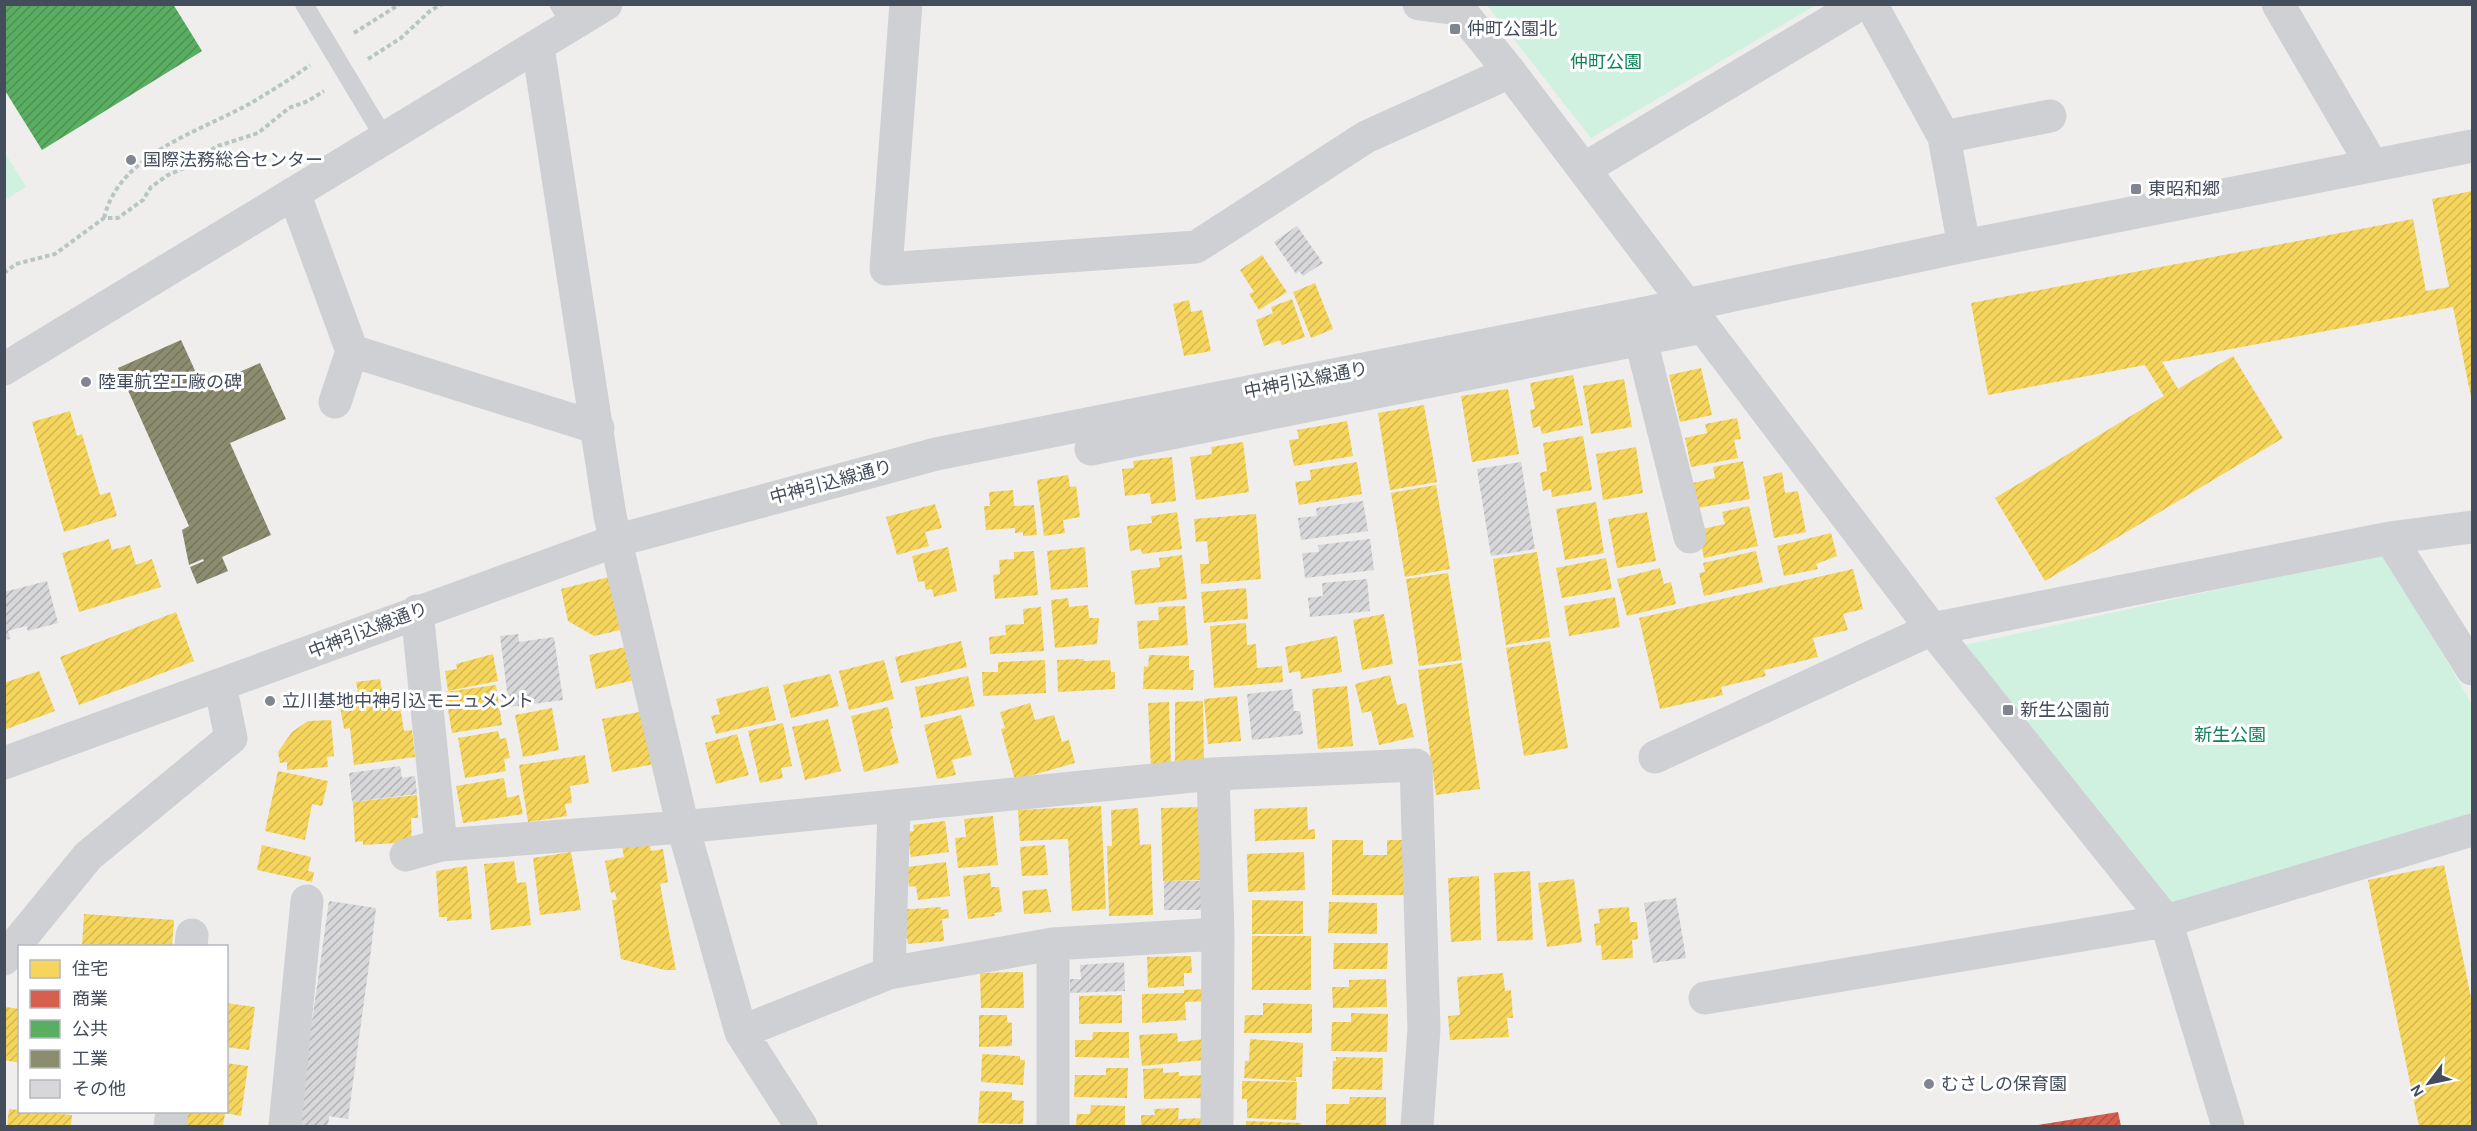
<svg xmlns="http://www.w3.org/2000/svg" width="2477" height="1131" font-family="Karla,'Noto Sans JP',sans-serif">
  <style>
    .green { fill: #d0f0e0 }
    .homes { fill: url(#homes-hatch) }
    .shops { fill: url(#shops-hatch) }
    .public { fill: url(#public-hatch) }
    .industry { fill: url(#industry-hatch) }
    .building { fill: url(#building-hatch) }
    .lines { fill: none; stroke-linecap: round; stroke-linejoin: round }
    .path { stroke: #b8c6c3; stroke-width: 4; stroke-dasharray: 4.5 3; stroke-linecap: butt }
    .service { stroke: #ced0d4; stroke-width: 18 }
    .minor { stroke: #ced0d4; stroke-width: 33 }
    .tertiary { stroke: #ced0d4; stroke-width: 33 }
    .poi-dot { fill: #80858f; stroke: #fff; stroke-width: 2 }
    .labels { text-anchor: middle; stroke-width: 6; stroke-linejoin: round; paint-order: stroke }
    .poi-label { font-size: 18px; fill: #444d5c; stroke: #fff; text-anchor: start }
    .park-label { font-size: 18px; fill: #0e8358; stroke: #fff }
    .street-label { font-size: 18px; fill: #444d5c; stroke: #fff }
  </style>
  <defs>
    <pattern id="homes-hatch" width="6" height="6" patternUnits="userSpaceOnUse" patternTransform="scale(1.5)"><rect width="6" height="6" fill="#f6d55c"/><path d="M-1 1l2-2M0 6l6-6M5 7l2-2" fill="none" stroke="#d4b852"/></pattern>
    <pattern id="shops-hatch" width="6" height="6" patternUnits="userSpaceOnUse" patternTransform="scale(1.5)"><rect width="6" height="6" fill="#d6604d"/><path d="M-1 1l2-2M0 6l6-6M5 7l2-2" fill="none" stroke="#af5143"/></pattern>
    <pattern id="public-hatch" width="6" height="6" patternUnits="userSpaceOnUse" patternTransform="scale(1.5)"><rect width="6" height="6" fill="#5aae61"/><path d="M-1 1l2-2M0 6l6-6M5 7l2-2" fill="none" stroke="#4c9053"/></pattern>
    <pattern id="industry-hatch" width="6" height="6" patternUnits="userSpaceOnUse" patternTransform="scale(1.5)"><rect width="6" height="6" fill="#8c8c6e"/><path d="M-1 1l2-2M0 6l6-6M5 7l2-2" fill="none" stroke="#74755e"/></pattern>
    <pattern id="building-hatch" width="6" height="6" patternUnits="userSpaceOnUse" patternTransform="scale(1.5)"><rect width="6" height="6" fill="#d7d7d9"/><path d="M-1 1l2-2M0 6l6-6M5 7l2-2" fill="none" stroke="#b0b1b3"/></pattern>
  </defs>
  <rect width="100%" height="100%" fill="#efeeed"/>
  <path class="green" d="M1487,5H1816L1591,138Z
    M5,153L26,187L5,200H4Z
    M2385,553L2472,705V813L2171,903L1965,645Z"/>
  <path class="homes" d="M2472,191V402L2453,307L2162,362L2178,389L2233,356L2283,438L2045,581L1995,498L2164,396L2145,365L1988,395L1971,303L2413,219L2426,291L2449,287L2432,199Z
    M1262,255L1287,292L1259,310L1249,294L1254,292L1240,270Z
    M1315,283L1333,329L1311,338L1293,292Z
    M1292,299L1305,337L1282,345L1280,340L1264,346L1256,320L1273,313L1271,307Z
    M1189,300L1191,312L1202,310L1211,351L1184,356L1173,304Z
    M1701,368L1712,415L1680,422L1669,375Z
    M1573,375L1583,425L1542,434L1540,426L1533,428L1530,410L1535,409L1530,383Z
    M1624,379L1632,427L1591,434L1583,386Z
    M1508,389L1519,454L1472,462L1461,396Z
    M1424,405L1437,482L1390,490L1378,413Z
    M70,411L77,436L82,434L100,495L110,492L117,516L64,532L32,422Z
    M1737,418L1741,439L1734,440L1738,458L1691,467L1685,438L1707,433L1705,424Z
    M1347,421L1353,456L1294,466L1289,440L1299,439L1297,430Z
    M1583,436L1592,490L1552,497L1551,489L1543,491L1540,473L1547,471L1543,443Z
    M1243,442L1249,492L1196,500L1190,457L1212,454L1211,447Z
    M1636,447L1643,493L1603,500L1596,454Z
    M1172,457L1176,501L1151,504L1150,493L1125,496L1122,469L1134,468L1133,461Z
    M1743,461L1750,499L1697,508L1693,483L1715,478L1713,467Z
    M1357,462L1362,494L1299,505L1295,482L1311,480L1310,470Z
    M1782,472L1785,493L1798,491L1806,532L1774,538L1763,477Z
    M1068,475L1070,487L1076,486L1080,517L1063,520L1065,533L1044,536L1037,480Z
    M1436,485L1450,569L1405,577L1391,493Z
    M1013,490L1014,506L1034,505L1037,535L1023,536V532L1015,533V528L986,530L984,506H990L989,492Z
    M1596,502L1604,553L1565,560L1556,509Z
    M935,504L942,528L925,532L929,546L897,555L886,517Z
    M1749,506L1758,546L1704,558L1698,530L1725,524L1722,512Z
    M1177,512L1182,549L1142,554L1141,549L1130,551L1127,526L1152,523L1151,516Z
    M1647,512L1656,561L1617,568L1608,519Z
    M1256,514L1261,579L1201,584L1200,564H1209L1207,541L1196,542L1194,519Z
    M1831,533L1837,556L1816,564L1818,569L1784,576L1777,546Z
    M109,539L112,550L130,545L136,565L152,559L161,587L79,612L62,553Z
    M948,547L957,591L934,597L932,589L926,590L924,581L918,582L912,556Z
    M1085,547L1088,587L1051,590L1047,551Z
    M1034,551L1038,595L995,599L993,575L1000,574L999,560L1014,559V552Z
    M1756,551L1763,582L1704,596L1699,573L1705,572L1703,563Z
    M1537,552L1550,637L1506,645L1493,559Z
    M1182,555L1187,599L1135,605L1131,571L1160,567L1159,558Z
    M1606,558L1612,589L1562,598L1556,568Z
    M1660,568L1664,584L1671,582L1676,604L1627,616L1617,579Z
    M1853,569L1863,609L1843,614L1848,630L1813,638L1818,657L1764,670L1766,676L1721,687L1723,695L1660,709L1639,618Z
    M1448,573L1462,660L1419,666L1406,579Z
    M609,577L629,628L594,636L568,621L561,589Z
    M1246,588L1248,619L1204,623L1201,592Z
    M1615,597L1620,627L1569,636L1564,606Z
    M1068,598L1069,607L1088,605L1089,618H1099L1097,644L1055,648L1051,600Z
    M1185,606L1188,645L1139,649L1137,621L1159,620L1158,607Z
    M1041,607L1044,651L990,654L989,637L1006,635L1005,625L1024,624L1023,609Z
    M176,612L194,661L79,705L60,657Z
    M1384,614L1393,664L1362,670L1353,620Z
    M1246,623L1247,645L1256,644L1257,668L1282,666L1283,682L1214,688L1210,626Z
    M1337,636L1342,672L1301,679L1300,671L1289,673L1285,647Z
    M961,641L967,667L901,683L895,657Z
    M1550,641L1568,748L1524,756L1506,648Z
    M635,645L643,678L596,689L589,655Z
    M493,654L498,681L448,691L445,671L457,669L456,664Z
    M1149,655L1189,656V670H1194L1193,690L1143,689L1144,666L1148,667Z
    M1084,659V661L1110,660L1111,672H1115V689L1058,692L1057,660Z
    M884,660L894,699L849,710L839,671Z
    M1045,660L1046,693L983,696L982,672H998V662Z
    M1462,663L1480,789L1436,795L1418,670Z
    M39,671L55,711L4,730V683Z
    M830,674L839,706L791,718L783,685Z
    M1390,675L1397,705L1406,703L1414,737L1379,745L1371,711L1362,713L1355,684Z
    M968,676L975,706L921,718L915,687Z
    M380,679L383,696L398,695L404,731L412,730L415,757L354,765L350,728L344,729L339,701L359,698L356,682Z
    M496,685L502,725L452,733L445,692Z
    M768,686L776,720L716,734L711,716L720,714L716,699Z
    M1347,686L1353,746L1318,749L1312,689Z
    M1237,696L1241,741L1208,744L1204,699Z
    M1203,701L1204,766H1175V702Z
    M1169,702L1171,768L1151,769L1148,703Z
    M1030,703L1035,720L1054,715L1062,742L1069,740L1075,763L1015,780L1001,729L1005,728L1000,712Z
    M888,707L893,728L890,729L899,763L864,772L851,716Z
    M552,708L559,750L523,757L515,715Z
    M645,711L655,764L612,772L602,719Z
    M961,715L972,755L952,760L956,775L937,779L924,725Z
    M828,719L841,771L805,780L792,727Z
    M331,720L334,756L327,757L328,767L287,770V762L280,763L278,752L292,732L308,721Z
    M783,723L792,766L781,768L783,778L760,783L748,731Z
    M498,731L500,739L506,738L510,758L504,759L506,771L465,778L458,738Z
    M737,734L749,775L716,784L705,743Z
    M585,755L589,783L570,786L572,803L565,804L567,816L528,822L519,765Z
    M278,771L328,781L322,806L312,804L305,840L265,831Z
    M504,778L507,798L519,795L523,814L463,823L456,786Z
    M417,795L418,818H411L412,842L363,845V841L355,842L353,802Z
    M1101,806L1106,909L1072,911L1068,839L1020,841L1018,810Z
    M1202,807L1203,880L1163,881L1161,808Z
    M1307,807L1308,830L1315,829V839L1255,841L1254,809Z
    M1138,808L1140,845L1151,844L1153,915L1109,916L1107,846H1112L1111,810Z
    M993,816L998,865L958,868L955,838L966,837L964,819Z
    M945,821L949,852L911,857L907,832L914,831L913,825Z
    M649,840L651,851L663,849L668,882L660,884L676,970H665L621,959L612,900H617L615,892L611,893L605,861L624,857L622,846Z
    M1332,840H1363V855H1387V840H1407V895H1332Z
    M262,845L311,857L308,871L314,872L312,882L257,870Z
    M1045,845L1048,875L1022,876L1020,847Z
    M571,852L581,910L540,915L533,858Z
    M1304,852L1305,890L1248,892L1247,854Z
    M514,861L517,883L526,882L531,925L491,930L484,864Z
    M946,862L950,896L918,900L916,886L909,887L907,867Z
    M2444,865L2472,1003V1126H2419L2368,880Z
    M467,866L472,919L447,921V917H439L436,871Z
    M1530,871L1533,940L1497,941L1494,873Z
    M990,873L991,887H999L1002,912L994,913L995,916L968,919L963,876Z
    M1479,876L1481,940L1451,942L1448,878Z
    M1574,879L1582,942L1547,947L1538,883Z
    M1047,889L1051,912L1024,914L1022,891Z
    M1252,900L1303,901V934H1252Z
    M1329,902L1377,903V934L1328,933Z
    M941,907V910L948,909L949,918L942,919L944,941L908,944L907,938H900L898,910Z
    M1629,907L1630,922H1637L1638,939L1632,940L1633,958L1602,960L1601,945L1596,946L1594,924L1600,923L1598,909Z
    M84,914L174,920L172,946H82Z
    M1252,936H1311V990H1252Z
    M1334,943H1388L1387,969H1333Z
    M1191,956L1192,973H1184V986L1148,988L1147,957Z
    M1023,972L1024,1008H981L980,973Z
    M1503,973L1505,991L1511,990L1513,1018H1507L1509,1037L1450,1040L1448,1016L1460,1015L1457,977Z
    M1386,979L1387,1007L1333,1008L1332,987H1349V980Z
    M1206,989L1207,1001L1185,1002L1186,1020L1142,1023V994L1184,993V990Z
    M1122,995V1023L1079,1024V996Z
    M226,1003L255,1007L249,1050L226,1047Z
    M1263,1003L1312,1004V1033H1244L1245,1015H1263Z
    M6,1007L20,1009V1063L4,1060Z
    M1351,1013L1388,1014L1387,1052L1331,1051L1332,1022H1351Z
    M979,1015H1007V1022L1012,1023V1046L979,1047Z
    M1093,1032H1129V1058L1075,1057V1040H1092Z
    M1177,1033L1178,1042L1204,1039L1205,1060L1142,1066L1139,1035Z
    M1250,1039L1303,1043L1302,1077H1296V1081L1244,1078L1245,1061H1249Z
    M982,1054L1020,1056V1060H1025L1023,1085L981,1082Z
    M1336,1057L1383,1058L1382,1090L1332,1089L1333,1061H1336Z
    M226,1063L248,1066L241,1116L225,1113L223,1126H181L184,1112H226Z
    M1106,1068H1128L1127,1098L1074,1097L1075,1075H1106Z
    M1163,1068V1073L1179,1072V1076L1205,1075L1206,1098L1144,1099L1143,1069Z
    M1242,1081L1297,1082L1296,1120L1247,1118V1099H1242Z
    M980,1091L1012,1092V1100L1024,1101L1023,1124L978,1123Z
    M1350,1097H1386V1126H1326V1104H1349Z
    M1091,1105L1125,1106V1126H1076L1077,1114H1090Z
    M1179,1108L1178,1119L1205,1118V1126H1141V1115H1155L1154,1109Z
    M9,1109L72,1115L71,1126H7Z
    M1246,1121L1301,1123V1126H1246Z"/>
  <path class="shops" d="M2118,1112L2121,1126H2038V1125Z"/>
  <path class="public" d="M4,4H173L202,51L42,150L4,89Z"/>
  <path class="industry" d="M181,340L203,388L260,363L286,419L230,443L271,535L222,557L228,571L197,584L190,567L204,561L203,559L189,565L182,530L189,526L118,368Z"/>
  <path class="building" d="M1297,226L1323,263L1303,276L1299,271L1296,274L1274,242Z
    M1521,462L1535,549L1491,556L1477,469Z
    M1363,501L1368,531L1301,540L1298,518L1317,516L1316,508Z
    M1370,539L1374,570L1305,578L1302,553L1319,552L1318,545Z
    M1367,579L1370,611L1310,617L1308,598L1323,596L1322,583Z
    M47,581L58,623L28,631L26,626L8,631L10,639L4,640V592Z
    M518,634L519,642L554,637L563,700L509,707L500,636Z
    M1292,689L1294,711H1300L1303,734L1252,740L1247,694Z
    M400,766L402,778L415,776L417,794L352,802L349,773Z
    M1164,881H1204V910H1164Z
    M1676,898L1686,958L1653,963L1644,903Z
    M329,901L376,908L371,950L348,1119L329,1116L328,1126H301L303,1021L312,1022Z
    M1124,962L1125,991L1070,993V979H1081L1080,965Z"/>
  <g class="lines">
    <path class="path" d="M354,33L400,4
      M368,59L401,38L430,11L442,4
      M104,218C119,154 199,132 251,103C271,91 291,79 310,65
      M4,273L16,264L55,254L104,218H118L143,200L151,187L168,175L198,162L215,147L258,133L289,108L308,101L324,91"/>
    <path class="service" d="M304,4L385,139
      M558,4L572,26"/>
    <path class="minor" d="M906,4L886,269L1196,247L1366,137L1510,72
      M1419,4L1459,9
      M1455,4L1510,72L1932,629L2166,921L2228,1126
      M1871,4L1944,137L1964,246
      M2278,4L2372,165
      M538,47L610,516L683,827L741,1032L801,1126
      M1944,137L2050,116
      M1584,169L1860,4
      M294,193L352,351L335,402
      M1641,340L1690,537
      M352,351L598,428
      M1091,449L1702,327
      M2390,538L2472,669
      M417,611L441,845
      M1655,757L1932,629L2390,538L2472,527
      M4,763L615,541L936,454L1686,305
      M1213,774L1218,934L1217,1126
      M406,855L441,845L683,827L1213,774L1416,765L1424,1029L1417,1126
      M191,946L192,935
      M4,959L88,856L231,738L220,685
      M889,973L894,808
      M1705,998L2166,921L2472,830
      M741,1032L889,973L1053,944L1218,934
      M170,1126L172,1112
      M285,1126L307,901
      M1053,1126V944"/>
    <path class="tertiary" d="M1686,305L1964,246L2472,146
      M4,369L606,4"/>
  </g>
  <g class="poi-dot">
    <rect x="1449" y="23" width="12" height="12" rx="3"/>
    <circle cx="131" cy="160" r="6"/>
    <rect x="2130" y="183" width="12" height="12" rx="3"/>
    <circle cx="86" cy="382" r="6"/>
    <circle cx="270" cy="701" r="6"/>
    <rect x="2002" y="704" width="12" height="12" rx="3"/>
    <circle cx="1929" cy="1084" r="6"/>
  </g>
  <g class="labels">
    <g class="poi-label">
      <text x="1467" y="35">仲町公園北</text>
      <text x="143" y="166">国際法務総合センター</text>
      <text x="2148" y="195">東昭和郷</text>
      <text x="98" y="388">陸軍航空工廠の碑</text>
      <text x="282" y="707">立川基地中神引込モニュメント</text>
      <text x="2020" y="716">新生公園前</text>
      <text x="1941" y="1090">むさしの保育園</text>
    </g>
    <g class="park-label">
      <text x="1606" y="68">仲町公園</text>
      <text x="2230" y="741">新生公園</text>
    </g>
    <g class="street-label">
      <text transform="translate(1306 380) rotate(-11)" y="6">中神引込線通り</text>
      <text transform="translate(831 482) rotate(-15)" y="6">中神引込線通り</text>
      <text transform="translate(368 630) rotate(-21)" y="6">中神引込線通り</text>
    </g>
  </g>
  <rect width="2477" height="1131" fill="none" stroke="#444d5c" stroke-width="12"/>
  <rect x="18" y="945" width="210" height="168" fill="#ffffff" stroke="#b4b8be" stroke-width="1.5"/>
  <rect x="30" y="960" width="30" height="18" fill="#f6d55c" stroke="#b4b8be" stroke-width="1.5"/>
  <text x="72" y="975" font-size="18" fill="#444d5c">住宅</text>
  <rect x="30" y="990" width="30" height="18" fill="#d6604d" stroke="#b4b8be" stroke-width="1.5"/>
  <text x="72" y="1005" font-size="18" fill="#444d5c">商業</text>
  <rect x="30" y="1020" width="30" height="18" fill="#5aae61" stroke="#b4b8be" stroke-width="1.5"/>
  <text x="72" y="1035" font-size="18" fill="#444d5c">公共</text>
  <rect x="30" y="1050" width="30" height="18" fill="#8c8c6e" stroke="#b4b8be" stroke-width="1.5"/>
  <text x="72" y="1065" font-size="18" fill="#444d5c">工業</text>
  <rect x="30" y="1080" width="30" height="18" fill="#d7d7d9" stroke="#b4b8be" stroke-width="1.5"/>
  <text x="72" y="1095" font-size="18" fill="#444d5c">その他</text>
  <g transform="translate(2429 1083) rotate(238)" stroke="#ffffff" stroke-width="4.5" paint-order="stroke">
  <path d="M0-4.5L10 22L0 15L-10 22Z" fill="#444d5c"/>
  <text y="-9" font-size="16" font-weight="bold" text-anchor="middle" fill="#444d5c">N</text>
  </g>
</svg>
